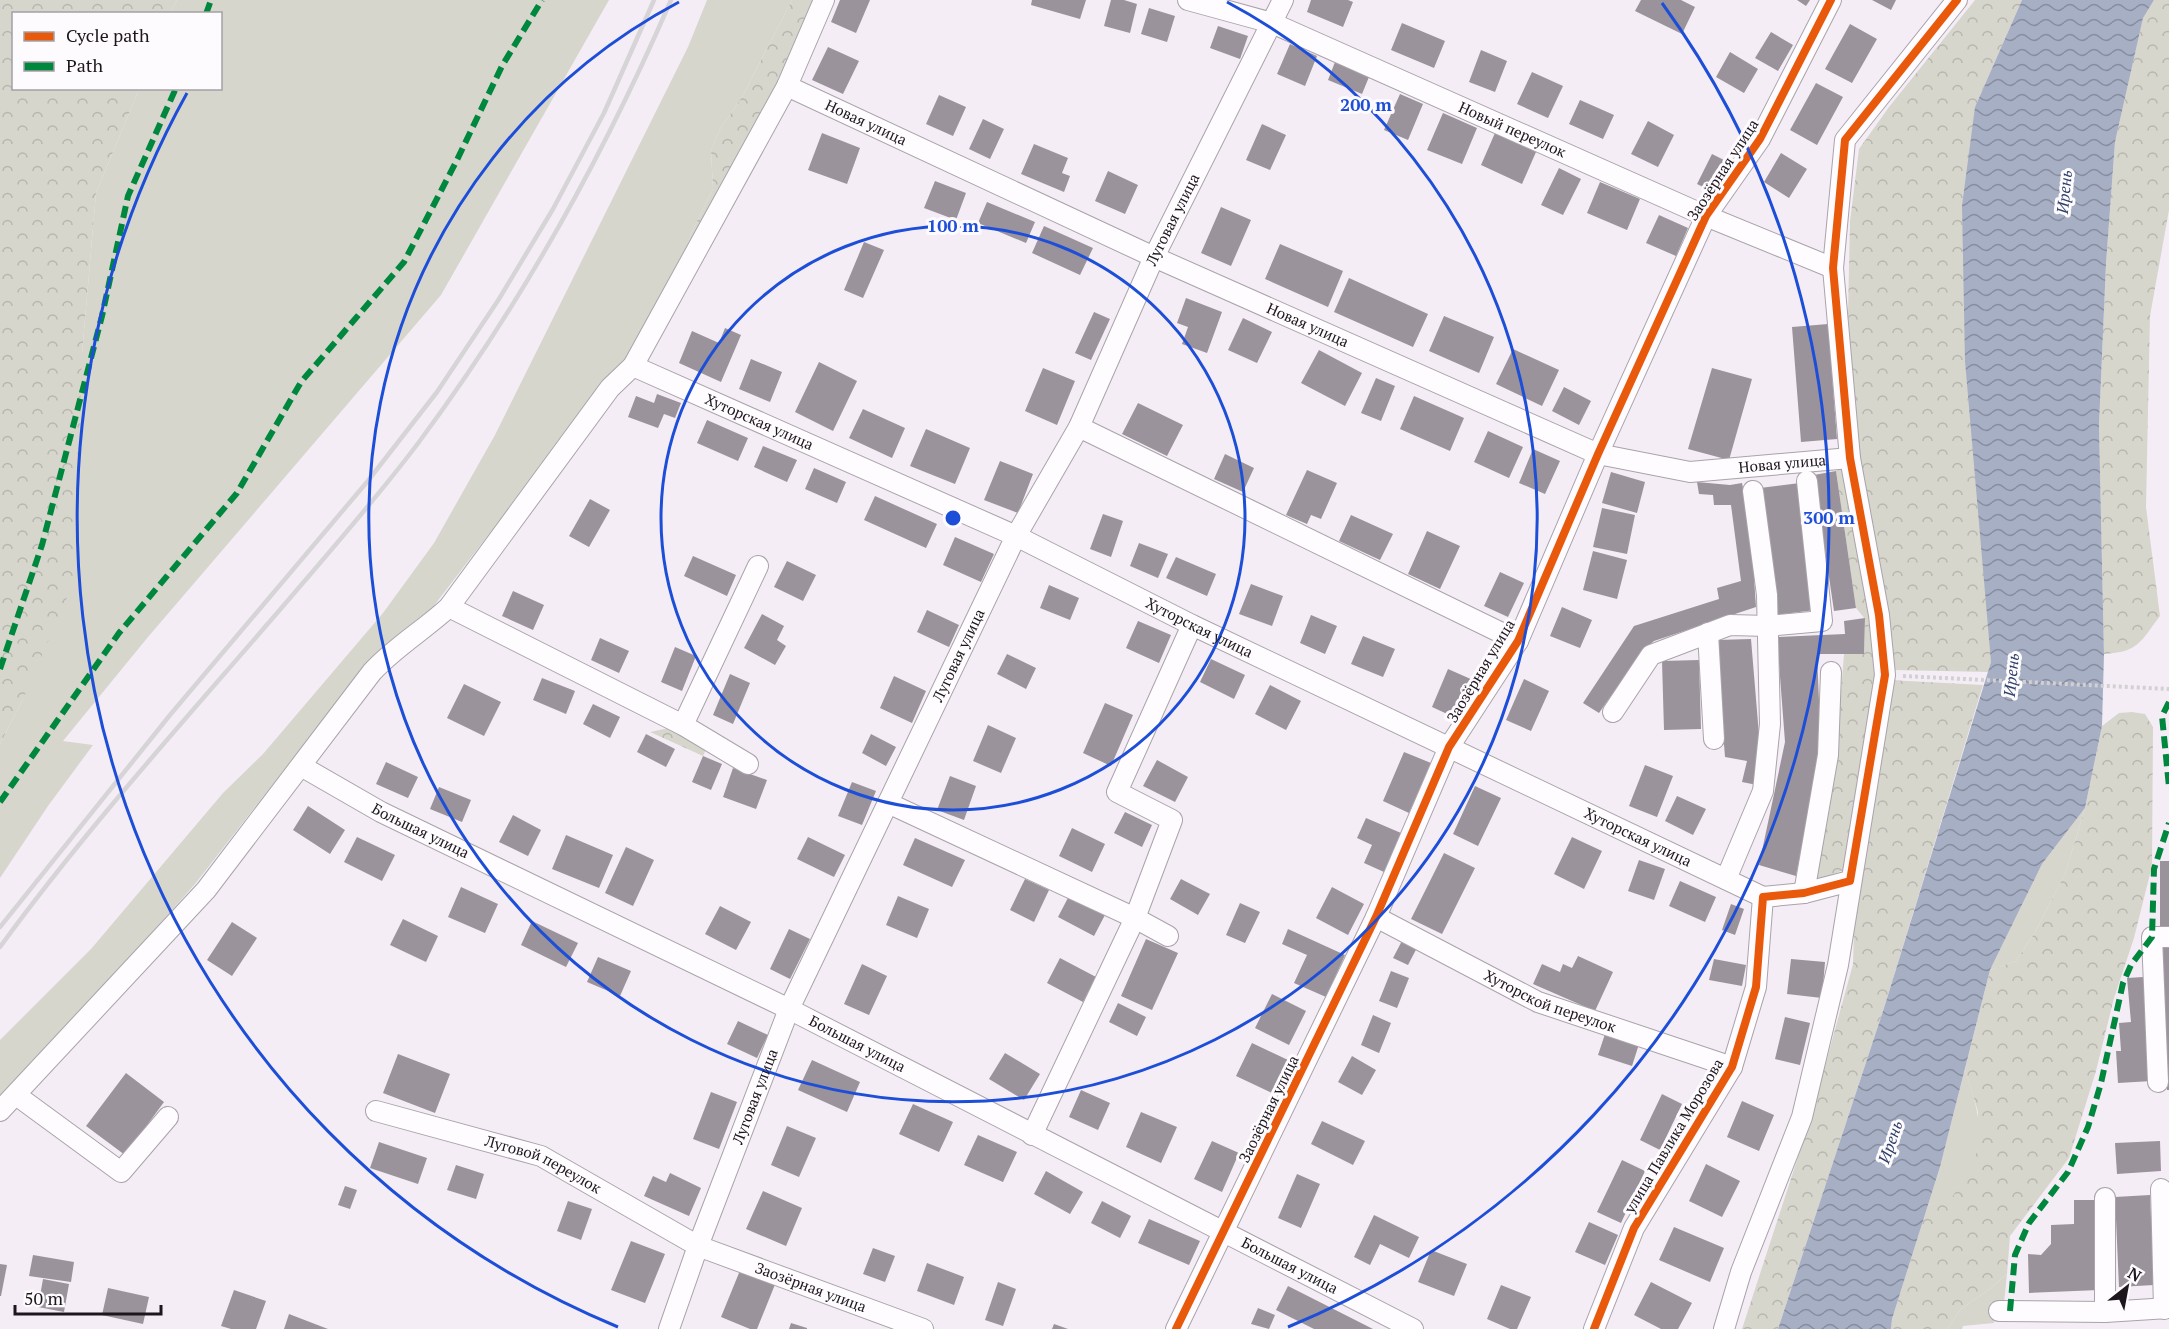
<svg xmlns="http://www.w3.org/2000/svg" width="2169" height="1329" font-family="'PT Serif',serif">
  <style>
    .grass { fill: #d6d6cd }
    .forest { fill: url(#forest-crowns) }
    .water { fill: url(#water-waves) }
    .building { fill: #9a939b }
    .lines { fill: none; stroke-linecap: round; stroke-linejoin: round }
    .minor-casing { stroke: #a9a3aa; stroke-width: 22 }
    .path { stroke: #d2d0d2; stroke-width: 4; stroke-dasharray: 3 3; stroke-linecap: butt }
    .minor { stroke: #fefcfe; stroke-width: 20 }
    .rail { stroke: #d6d4d6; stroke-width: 4.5 }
    .quiet { stroke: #00873e; stroke-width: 6; stroke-dasharray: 12 6; stroke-linecap: butt }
    .cycleway-casing { stroke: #fefbfe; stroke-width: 11 }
    .cycleway { stroke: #e8590c; stroke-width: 8 }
    .ring { fill: none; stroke: #1d4ed8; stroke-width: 3 }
    .labels { text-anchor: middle; stroke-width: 6; stroke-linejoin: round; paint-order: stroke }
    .street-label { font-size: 15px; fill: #1d171d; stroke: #fefbfe }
    .water-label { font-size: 16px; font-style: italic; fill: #2c3f67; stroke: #fefbfe }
    .centre { fill: #1d4ed8; stroke: #fefbfe; stroke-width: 3 }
    .ring-label { font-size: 18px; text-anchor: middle; font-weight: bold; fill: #1d4ed8; stroke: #fefbfe; stroke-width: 6; stroke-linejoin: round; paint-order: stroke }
  </style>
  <defs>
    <pattern id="forest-crowns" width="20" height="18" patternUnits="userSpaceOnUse" patternTransform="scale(1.5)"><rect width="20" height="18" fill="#d6d6cd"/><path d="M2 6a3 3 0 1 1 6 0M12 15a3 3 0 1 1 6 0" fill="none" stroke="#b7b7b0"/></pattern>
    <pattern id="water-waves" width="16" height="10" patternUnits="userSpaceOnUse" patternTransform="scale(1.5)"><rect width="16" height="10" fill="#a7afc4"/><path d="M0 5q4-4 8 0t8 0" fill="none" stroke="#878d9f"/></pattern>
  </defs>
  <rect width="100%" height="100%" fill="#f5edf6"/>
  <path class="grass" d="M177,0H609L441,295L148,637L63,741L93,745L48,806L0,878V744L23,699L82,354L96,193L139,89L220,88V14L170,13Z
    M707,0H792L742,97L720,129L711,150L713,189L693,229L684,255L635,351L607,380L433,607L392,639L354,680L195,884L0,1104V1040L91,949L223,793L263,754L383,613L434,543L495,435L688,47Z
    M2085,808L2065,874L2034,934L2016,961L1990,970L2042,864Z
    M1965,1069C1973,1095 1983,1122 1978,1149C1975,1166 1960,1184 1951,1200L1928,1205L1940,1167Z
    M2007,1274L2004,1303L1993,1307L1994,1323L1963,1326L1962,1329H1947L1961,1309L1991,1288Z"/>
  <path class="forest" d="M0,0H177L170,13L14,14V88L139,89L96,193L82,354L75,579L23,699L0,744Z
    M792,0H817L783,80L684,255L693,229L713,189L711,150L720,129L742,97Z
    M1975,0H2022L1975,107L1991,662L1988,672L1893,670L1861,482L1848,314L1850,221L1859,149L1889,107Z
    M2154,0H2169V210L2150,316L2146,507L2160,616C2140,642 2139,652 2104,654L2099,425L2106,264L2115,142L2143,17Z
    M1840,466H1847L1880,677L1849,868L1813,882L1836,755L1844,654H1864L1865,619L1856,608L1836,471Z
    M1889,680L1983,685L1884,1008L1778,1329H1742L1811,1117L1853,964L1855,898Z
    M2132,712L2145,714L2153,727L2152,866L2134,938L2114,998L2096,1071L2069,1158L2010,1236L2007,1274L1991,1288L1961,1309L1947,1329H1891L1892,1319L1928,1205L1951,1199L1968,1172L1978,1149V1112L1965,1069L1990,970L2016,961L2034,934L2065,874L2085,808L2102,726L2119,713Z
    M683,725L710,741L703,756L650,732Z"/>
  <path class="water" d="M2022,0H2154L2143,18L2115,142L2106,264L2099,425L2104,654L2102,726L2085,808L2042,864L1990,970L1940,1167L1892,1319L1891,1329H1778L1884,1008L1991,662L1965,361L1962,206L1975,107Z"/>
  <path class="building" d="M840,0H870L856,33L831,22Z
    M1032,0H1086L1080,19L1031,5Z
    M1111,0H1124L1137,4L1130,33L1104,26Z
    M1311,0H1348L1353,2L1343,27L1307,12Z
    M1641,0H1681L1695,7L1682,34L1635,11Z
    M1797,0H1810L1806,6Z
    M1872,0H1896L1891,10Z
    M1149,8L1175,16L1167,42L1141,34Z
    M1402,23L1445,41L1434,68L1391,50Z
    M1850,24L1877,39L1852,83L1825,69Z
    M1218,26L1248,36L1240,59L1210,48Z
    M1771,32L1793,45L1778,71L1755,58Z
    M1290,44L1317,56L1305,86L1277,74Z
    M828,47L859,61L843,94L812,80Z
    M1481,50L1507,61L1495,92L1469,82Z
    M1730,52L1758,69L1744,93L1716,77Z
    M1335,62L1369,77L1362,94L1328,80Z
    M1532,72L1563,86L1548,118L1517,104Z
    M1816,83L1843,97L1817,145L1790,130Z
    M1400,94L1423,104L1408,140L1384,130Z
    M939,95L966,107L953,136L926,124Z
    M1580,100L1614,115L1603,139L1569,124Z
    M1443,113L1477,128L1462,164L1427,150Z
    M983,119L1004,129L990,159L969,149Z
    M1648,121L1674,135L1658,167L1631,154Z
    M1262,124L1286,135L1270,170L1246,160Z
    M822,133L860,148L847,184L808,170Z
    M1495,133L1536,152L1522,184L1481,165Z
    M1034,144L1068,158L1062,173L1070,176L1064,192L1021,174Z
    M1781,153L1807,169L1789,198L1764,182Z
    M1712,154L1730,163L1715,193L1697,184Z
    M1559,168L1581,179L1563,215L1541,205Z
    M1108,171L1138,185L1125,214L1095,201Z
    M935,181L966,193L956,220L924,208Z
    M1600,182L1640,199L1627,230L1587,213Z
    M987,202L1035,222L1026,243L978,223Z
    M1221,207L1251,220L1231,266L1201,253Z
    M1659,215L1688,228L1676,256L1646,243Z
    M1044,226L1093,248L1080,275L1032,253Z
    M864,242L884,250L863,298L844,290Z
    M1280,244L1343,271L1328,307L1265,279Z
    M1349,278L1428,314L1413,347L1334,312Z
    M1186,298L1222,312L1207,353L1182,344L1188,327L1177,323Z
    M1094,312L1110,319L1091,360L1075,353Z
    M1444,316L1494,337L1479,373L1429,351Z
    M1243,318L1272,332L1257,363L1228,350Z
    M1828,324L1837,439L1801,442L1792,327Z
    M725,328L741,335L721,382L679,363L692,331L719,343Z
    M1513,349L1559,370L1542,406L1496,384Z
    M1319,350L1362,373L1345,406L1301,383Z
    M751,359L782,372L770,402L739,389Z
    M819,362L857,381L833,431L795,412Z
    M1043,368L1075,381L1057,425L1025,411Z
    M1712,368L1752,379L1729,460L1688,449Z
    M1376,378L1395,386L1381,421L1361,413Z
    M1564,387L1591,401L1579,425L1552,411Z
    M657,394L681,403L675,418L664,414L658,428L628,417L636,396L654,403Z
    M1414,396L1464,418L1450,451L1400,429Z
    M1138,403L1183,425L1167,456L1122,434Z
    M863,409L905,428L892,458L849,438Z
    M707,420L748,438L738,461L697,443Z
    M926,429L970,448L955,484L910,466Z
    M1488,431L1523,447L1509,478L1474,462Z
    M763,446L797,460L787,482L754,467Z
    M1533,449L1560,461L1545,494L1519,483Z
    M1225,454L1254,468L1243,492L1214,479Z
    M1000,461L1033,474L1018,513L984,500Z
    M814,468L846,482L837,503L805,489Z
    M1307,470L1337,483L1321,519L1311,515L1307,524L1286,515Z
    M1836,471L1856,608L1834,611L1814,475Z
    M1611,472L1645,482L1637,513L1602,503Z
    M1697,482L1730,485L1742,483L1761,576L1754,578L1756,607L1654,641L1643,650L1599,713L1583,703L1634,626L1719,599L1717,588L1741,581L1731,505H1714L1713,495L1699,494Z
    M1800,483L1815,610L1775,615L1760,488Z
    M875,496L937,524L926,548L864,520Z
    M590,499L610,510L589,547L569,536Z
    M1602,508L1635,515L1627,554L1593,547Z
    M1103,514L1123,521L1111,557L1090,549Z
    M1351,515L1393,534L1380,560L1339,541Z
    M1427,531L1460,546L1440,589L1408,574Z
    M955,537L994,554L981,582L943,565Z
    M1139,543L1168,554L1158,578L1130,566Z
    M1593,551L1627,560L1617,599L1583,590Z
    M693,556L736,575L727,596L684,576Z
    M1176,557L1216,574L1207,596L1166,578Z
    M787,561L816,575L803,601L774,587Z
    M1500,572L1524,583L1508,617L1484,606Z
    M1251,584L1283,596L1272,626L1239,614Z
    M1049,585L1079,598L1070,620L1040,608Z
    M513,591L544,605L533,630L502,616Z
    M1562,607L1592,620L1580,648L1550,636Z
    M927,610L959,625L949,647L917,632Z
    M762,614L784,626L777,640L786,646L775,665L744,648Z
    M1311,615L1337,626L1325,654L1300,643Z
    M1865,618L1864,654H1817L1821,747L1796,876L1759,865L1785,742L1777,637L1845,634L1844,621Z
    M1138,621L1171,635L1159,663L1126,648Z
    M1363,636L1395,649L1383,677L1351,664Z
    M600,638L629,651L619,673L591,660Z
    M1751,639L1761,759L1757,785L1742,782L1747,761L1725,757L1716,640Z
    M675,647L696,656L682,691L661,682Z
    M1007,654L1036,668L1026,689L997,674Z
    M1211,659L1245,675L1234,699L1200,682Z
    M1699,660L1701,729L1664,730L1662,661Z
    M1448,669L1473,680L1456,718L1432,707Z
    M730,674L750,683L733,724L713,715Z
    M894,676L926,691L912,723L880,708Z
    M542,678L575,691L566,714L533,700Z
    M1524,679L1549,691L1531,731L1506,720Z
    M464,684L501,702L484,736L447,718Z
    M1270,685L1301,701L1286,730L1255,714Z
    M1105,703L1133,715L1111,766L1083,753Z
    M593,704L620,717L610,738L583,724Z
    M988,725L1016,738L1001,773L973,761Z
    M646,734L675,749L666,767L637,752Z
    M871,734L896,747L886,766L862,753Z
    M1404,752L1431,763L1409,813L1383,801Z
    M703,756L722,764L711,790L692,782Z
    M1157,760L1188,777L1175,802L1143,786Z
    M386,762L418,777L408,798L376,784Z
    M1645,765L1673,776L1657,817L1629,806Z
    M733,768L767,780L756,809L723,797Z
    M950,776L976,786L964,820L937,810Z
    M852,782L876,791L862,825L838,816Z
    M1475,786L1501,798L1478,846L1453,834Z
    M439,787L471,800L462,822L430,809Z
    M1677,796L1706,809L1693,835L1665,821Z
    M308,806L345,830L330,854L293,830Z
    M1125,812L1152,825L1142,847L1114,833Z
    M513,815L541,830L528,856L499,842Z
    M1366,818L1401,833L1384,872L1364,863L1372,845L1357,838Z
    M1072,828L1105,844L1092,872L1059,856Z
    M566,835L613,855L599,888L552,869Z
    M357,837L395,855L382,881L344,862Z
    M808,837L845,855L834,877L797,859Z
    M1572,837L1602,851L1584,889L1554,874Z
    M915,838L965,860L952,887L903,865Z
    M626,847L654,860L633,906L605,893Z
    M1444,853L1475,868L1442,934L1411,919Z
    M1639,860L1665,869L1654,900L1628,891Z
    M2160,861H2169V929H2160Z
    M1025,879L1049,890L1034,922L1010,910Z
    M1181,879L1210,894L1198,915L1170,899Z
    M1680,881L1716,897L1705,922L1669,906Z
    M461,887L498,904L485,933L448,917Z
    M1332,887L1364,904L1348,935L1316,918Z
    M1070,894L1106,913L1094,936L1058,917Z
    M898,896L929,909L917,938L886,925Z
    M1240,903L1260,912L1245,943L1226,935Z
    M1731,904L1744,909L1735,935L1722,930Z
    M720,906L751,922L736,950L705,934Z
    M403,919L438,936L426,962L390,945Z
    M532,921L578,943L566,967L521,945Z
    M232,922L257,938L232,976L207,960Z
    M789,929L810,939L790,979L770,969Z
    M1288,929L1345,955L1326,997L1294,983L1307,955L1282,944Z
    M1404,937L1419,944L1408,965L1393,958Z
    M1146,939L1178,953L1152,1010L1121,996Z
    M2159,946H2169V1090H2167Z
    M1578,956L1613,972L1595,1011L1533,984L1542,964L1560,972L1563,964L1572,968Z
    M598,957L631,971L620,996L587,982Z
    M1060,958L1096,977L1083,1002L1047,983Z
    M1714,959L1746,965L1742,986L1709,980Z
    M1791,959L1825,962L1822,998L1787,994Z
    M862,964L887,976L869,1015L844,1004Z
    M1391,971L1409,978L1397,1008L1379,1001Z
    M2143,977L2152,1081L2118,1083L2116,1051H2121L2119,1023L2131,1022L2127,978Z
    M1272,994L1306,1011L1289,1045L1255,1028Z
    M1118,1003L1146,1017L1137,1036L1109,1022Z
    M1373,1015L1391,1023L1379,1053L1361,1045Z
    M1785,1017L1810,1023L1800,1065L1775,1059Z
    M738,1021L768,1035L757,1058L727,1044Z
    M1606,1031L1640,1041L1632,1066L1598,1055Z
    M1252,1043L1288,1060L1272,1093L1236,1076Z
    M1005,1053L1040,1074L1024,1100L989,1079Z
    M398,1054L450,1074L435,1113L383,1093Z
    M1352,1056L1376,1070L1362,1095L1338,1082Z
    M812,1060L860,1082L847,1112L798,1090Z
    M126,1073L164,1102L125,1155L86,1126Z
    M1081,1090L1110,1103L1098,1130L1069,1117Z
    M711,1092L737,1102L719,1149L693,1139Z
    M1662,1094L1682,1104L1660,1150L1640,1140Z
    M1742,1101L1774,1115L1759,1151L1727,1137Z
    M913,1104L953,1122L939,1152L899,1134Z
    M1141,1112L1177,1127L1161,1163L1126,1147Z
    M1322,1121L1365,1141L1353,1165L1311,1144Z
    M787,1126L816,1138L799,1177L771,1165Z
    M978,1135L1017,1152L1003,1182L964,1165Z
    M1212,1141L1239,1153L1222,1192L1194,1179Z
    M2160,1141L2161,1171L2117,1174L2115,1143Z
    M379,1142L427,1158L418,1184L370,1168Z
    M1622,1160L1645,1171L1621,1223L1597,1212Z
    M1706,1164L1740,1181L1722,1217L1689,1201Z
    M456,1165L484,1174L476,1199L447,1190Z
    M1046,1171L1083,1192L1070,1214L1034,1194Z
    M670,1173L701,1188L689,1216L644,1196L653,1176L666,1182Z
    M1297,1174L1320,1184L1301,1228L1278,1218Z
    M345,1186L357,1190L350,1209L338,1205Z
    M763,1191L802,1208L786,1246L746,1229Z
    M2150,1195L2154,1285L2119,1287L2115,1197Z
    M2074,1200H2094L2099,1290L2029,1293L2028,1254L2041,1255L2051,1244V1225L2074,1224Z
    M568,1201L592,1209L581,1240L557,1231Z
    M1102,1201L1131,1216L1120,1238L1091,1223Z
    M1374,1215L1419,1237L1409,1258L1380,1244L1370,1265L1354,1257Z
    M1149,1219L1200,1241L1189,1265L1138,1243Z
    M1589,1222L1618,1235L1605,1265L1575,1252Z
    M1674,1227L1724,1248L1710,1282L1659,1260Z
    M631,1241L665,1254L645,1303L611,1290Z
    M873,1248L895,1256L885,1282L863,1274Z
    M1431,1250L1467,1264L1454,1296L1418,1282Z
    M33,1255L74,1262L71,1282L29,1276Z
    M927,1263L964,1277L954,1305L917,1291Z
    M0,1264L7,1265L1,1296H0Z
    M741,1268L776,1282L757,1329H750L721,1317Z
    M43,1279L69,1284L64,1312L38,1307Z
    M998,1282L1016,1289L1003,1326L985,1320Z
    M1651,1282L1692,1303L1678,1329H1661L1634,1315Z
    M1501,1285L1531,1297L1517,1329H1510L1487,1319Z
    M1288,1286L1373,1329H1314L1276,1310Z
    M108,1288L149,1297L143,1324L102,1315Z
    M234,1290L266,1301L256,1329H231L221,1326Z
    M1258,1308L1275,1315L1269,1329L1251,1324Z
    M289,1314L328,1329H284Z
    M791,1323L807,1328V1329H789Z
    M1054,1324L1068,1329H1052Z"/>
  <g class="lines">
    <defs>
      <g id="minor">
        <path id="s1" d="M1188,0L1272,23L1706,216L1833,268"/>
        <path id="s2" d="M787,86L1154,257L1598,454L1690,472L1850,458"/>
        <path id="s3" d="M633,366L1016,536L1192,625L1763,897"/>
        <path d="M1079,427L1518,641"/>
        <path d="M449,607L683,725L748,764"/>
        <path d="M1708,633L1714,739"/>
        <path d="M1613,712L1651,655L1730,625L1768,626L1822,621L1807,481"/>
        <path d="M683,725L758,566"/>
        <path id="s4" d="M301,766L381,812L789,1009L1413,1329"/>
        <path d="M888,803L1135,918L1168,936"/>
        <path d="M1726,879L1763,791L1770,724L1767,595L1753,491"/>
        <path d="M1804,893L1828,755L1831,672"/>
        <path id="s5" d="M1376,917L1538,1002L1732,1067"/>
        <path d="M2158,1082L2152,937H2169"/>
        <path d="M16,1095L121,1172L168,1117"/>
        <path d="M0,1111L206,890L372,672C395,647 424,630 449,607L610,388L633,366L787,86L824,0"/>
        <path id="s6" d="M376,1111L541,1156L698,1246L923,1329"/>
        <path d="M1032,1135L1135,918L1172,820L1117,792L1192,625"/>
        <path d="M2161,1189L2164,1309"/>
        <path d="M2105,1198V1312"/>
        <path d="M1999,1311L2105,1312L2169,1308"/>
        <path id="s7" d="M669,1329L698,1246L789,1009L1016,536L1079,427L1154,257L1283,0"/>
        <path d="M1176,1329L1376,917L1449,747L1518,641L1598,454L1706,216L1760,139L1831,0"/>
        <path d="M1594,1329L1634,1228L1732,1067L1756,987L1763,897L1804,893L1850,881"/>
        <path d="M1724,1329L1741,1272L1802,1117L1838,965L1885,675L1879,615L1850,458L1833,268L1845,140L1957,0"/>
      </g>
    </defs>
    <use href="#minor" class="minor-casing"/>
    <path class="path" d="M1903,676L2169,689"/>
    <use href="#minor" class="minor"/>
    <path class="rail" d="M0,927L170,715L367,482L437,392L499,299L553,209L604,113L654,0
      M0,947C91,822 196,708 296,591C338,542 380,494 419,442C521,305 603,157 671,0"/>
    <path class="quiet" d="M206,14L211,0
      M0,669L42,545L102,316L128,196L176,88
      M2169,702L2162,716L2169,787
      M0,802L119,633L237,493L301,382L404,262L456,162L502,66L542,0
      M2010,1311L2015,1255L2029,1223L2068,1172L2088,1127L2101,1083L2123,983L2131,965L2152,937L2154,869L2169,823"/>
    <defs>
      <path id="cycleway" d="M1176,1329L1376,917L1449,747L1518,641L1598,454L1706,216L1760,139L1831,0
        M1594,1329L1634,1228L1732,1067L1756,987L1763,897L1804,893L1850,881L1885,675L1879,615L1850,458L1833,268L1845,140L1957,0"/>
    </defs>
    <use href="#cycleway" class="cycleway-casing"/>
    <use href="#cycleway" class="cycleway"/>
  </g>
  <g class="ring">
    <circle cx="953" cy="518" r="292"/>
    <path d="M1227 2A584 584 0 1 1 679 2"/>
    <path d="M618 1327A876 876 0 0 1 187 93M1662 3A876 876 0 0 1 1288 1327"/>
  </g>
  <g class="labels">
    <g class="street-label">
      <text dy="5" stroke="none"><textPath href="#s2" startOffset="87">Новая улица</textPath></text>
      <text dy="5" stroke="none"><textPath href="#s1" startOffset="350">Новый переулок</textPath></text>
      <text transform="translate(1723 170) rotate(-57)" y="5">Заозёрная улица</text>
      <text dy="5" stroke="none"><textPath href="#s7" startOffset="1220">Луговая улица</textPath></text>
      <text dy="5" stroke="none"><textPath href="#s2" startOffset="573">Новая улица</textPath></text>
      <text dy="5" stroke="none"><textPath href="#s3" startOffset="138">Хуторская улица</textPath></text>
      <text dy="5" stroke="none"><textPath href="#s2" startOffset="1077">Новая улица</textPath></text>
      <text dy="5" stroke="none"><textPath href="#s3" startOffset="624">Хуторская улица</textPath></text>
      <text dy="5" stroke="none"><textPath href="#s7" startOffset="734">Луговая улица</textPath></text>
      <text transform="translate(1481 671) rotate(-59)" y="5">Заозёрная улица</text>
      <text dy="5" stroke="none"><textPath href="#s4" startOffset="136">Большая улица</textPath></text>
      <text dy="5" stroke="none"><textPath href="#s3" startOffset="1110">Хуторская улица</textPath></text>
      <text dy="5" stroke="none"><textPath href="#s5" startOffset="194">Хуторской переулок</textPath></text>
      <text dy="5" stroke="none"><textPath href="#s4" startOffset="622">Большая улица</textPath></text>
      <text dy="5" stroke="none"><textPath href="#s7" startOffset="248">Луговая улица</textPath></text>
      <text transform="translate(1269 1109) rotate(-64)" y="5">Заозёрная улица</text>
      <text transform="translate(1674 1136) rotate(-59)" y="5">улица Павлика Морозова</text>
      <text dy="5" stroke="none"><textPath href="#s6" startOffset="176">Луговой переулок</textPath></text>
      <text dy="5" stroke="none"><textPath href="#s4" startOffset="1108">Большая улица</textPath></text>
      <text dy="5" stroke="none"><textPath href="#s6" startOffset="472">Заозёрная улица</textPath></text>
    </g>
    <g class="water-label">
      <text transform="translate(2064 192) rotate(-84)" y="6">Ирень</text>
      <text transform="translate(2011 675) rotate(-84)" y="6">Ирень</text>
      <text transform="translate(1890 1142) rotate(-71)" y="6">Ирень</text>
    </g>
  </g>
  <circle cx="953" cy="518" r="9" class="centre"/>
  <g class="ring-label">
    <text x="1366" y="111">200 m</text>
    <text x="953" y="232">100 m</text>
    <text x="1829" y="524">300 m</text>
  </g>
  <rect x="12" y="12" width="210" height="78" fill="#fefbfe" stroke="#a4a0a4" stroke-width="1.5"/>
  <rect x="24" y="32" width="30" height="9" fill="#e8590c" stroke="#a4a0a4" stroke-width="1.5"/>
  <text x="66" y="42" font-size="18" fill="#1d171d">Cycle path</text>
  <rect x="24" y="62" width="30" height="9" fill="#00873e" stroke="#a4a0a4" stroke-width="1.5"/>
  <text x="66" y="72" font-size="18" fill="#1d171d">Path</text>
  <g transform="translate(2127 1287) rotate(31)" stroke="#fefbfe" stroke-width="4.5" paint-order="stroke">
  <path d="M0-4.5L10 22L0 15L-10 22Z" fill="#1d171d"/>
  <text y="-9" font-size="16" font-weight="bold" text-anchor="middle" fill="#1d171d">N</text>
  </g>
  <path d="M15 1305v9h146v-9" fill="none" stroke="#1d171d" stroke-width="3"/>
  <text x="24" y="1305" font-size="18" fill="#1d171d" stroke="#fefbfe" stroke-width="4.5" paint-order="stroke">50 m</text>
</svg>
